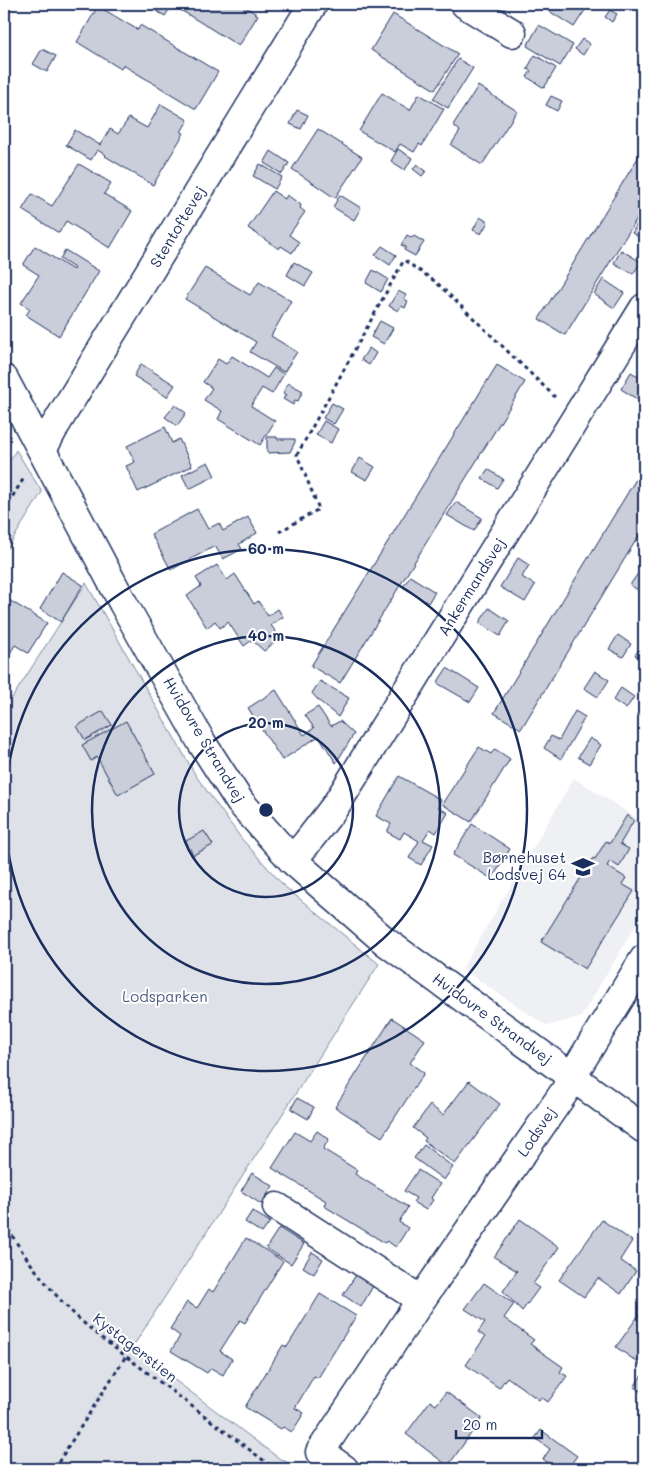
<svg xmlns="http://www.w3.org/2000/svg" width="648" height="1473" font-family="Mali,sans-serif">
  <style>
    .built { fill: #eff0f4 }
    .green { fill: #dee1e7; stroke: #7c88a2 }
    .building { fill: #caceda; stroke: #1b2f5e }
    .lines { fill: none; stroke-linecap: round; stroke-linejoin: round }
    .street-casing { stroke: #1b2f5e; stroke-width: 31 }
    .path { stroke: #1b2f5e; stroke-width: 3; stroke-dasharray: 4 4; stroke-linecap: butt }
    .street { stroke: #fff; stroke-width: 28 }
    .ring { fill: none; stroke: #1b2f5e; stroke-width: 2.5 }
    .labels { text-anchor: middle; stroke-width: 4; stroke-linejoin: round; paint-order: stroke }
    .street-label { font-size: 15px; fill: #1b2f5e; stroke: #fff }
    .poi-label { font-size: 15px; fill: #1b2f5e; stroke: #fff; text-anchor: end }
    .park-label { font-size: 15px; fill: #4c5c80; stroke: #fff }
    .centre { fill: #1b2f5e; stroke: #fff; stroke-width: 2.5 }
    .ring-label { font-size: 15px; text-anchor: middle; font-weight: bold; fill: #1b2f5e; stroke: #fff; stroke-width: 4; stroke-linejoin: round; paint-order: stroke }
  </style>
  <rect width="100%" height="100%" fill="#fff"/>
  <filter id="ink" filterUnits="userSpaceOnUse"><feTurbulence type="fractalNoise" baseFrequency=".02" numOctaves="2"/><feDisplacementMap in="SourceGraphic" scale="10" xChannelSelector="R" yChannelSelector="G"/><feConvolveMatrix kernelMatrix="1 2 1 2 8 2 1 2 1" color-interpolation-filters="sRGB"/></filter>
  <g filter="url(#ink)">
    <path class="built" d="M574,778L644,823V911L581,1017L547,1026L462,969Z"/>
    <path class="green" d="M16,450L42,492L4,554V470Z
      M86,583L196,776L241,838L284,886L379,964L132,1348L280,1459L302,1469H4V694L12,698Z"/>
    <path class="building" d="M145,4H173L165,16Z
      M176,4H241L258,15L239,46L174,6Z
      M495,4H508L504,10Z
      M538,4H589L574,27Z
      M98,6L138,30L140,25L218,72L196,109L123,65L121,69L77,42Z
      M610,10L617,14L612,22L605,17Z
      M393,14L458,54L435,90L371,50Z
      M539,25L573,45L560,66L527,46Z
      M582,39L590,44L583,55L575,49Z
      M42,49L56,56L47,72L33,64Z
      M535,55L556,68L544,88L527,77L531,71L527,69Z
      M458,59L473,68L448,108L433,99Z
      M478,86L517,111L482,165L451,145L460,131L453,125Z
      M382,93L410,110L419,94L444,109L422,146L419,144L414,152L400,144L395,152L359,131Z
      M551,96L562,101L557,111L546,105Z
      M161,104L188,120L181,132L184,133L153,185L105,156L106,155L97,150L91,160L66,145L75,130L100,145L110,129L118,134L129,118L147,128Z
      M297,110L308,115L301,129L290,124Z
      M318,129L362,157L335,198L292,169Z
      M644,148V207L565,335L539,319Z
      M398,149L412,158L405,170L391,161Z
      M271,151L289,163L282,174L264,163Z
      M79,164L111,183L104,194L132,211L110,248L66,221L59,233L22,210L32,194L52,206Z
      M260,164L282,177L275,189L253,176Z
      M417,164L426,171L422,176L413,169Z
      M273,191L285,199L287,195L301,205L300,208L305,212L289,235L299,242L292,253L281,246L279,249L248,228Z
      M340,195L361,208L354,220L333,207Z
      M480,217L488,222L481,234L473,230Z
      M639,221L644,224V240L632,233Z
      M407,235L412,238L414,236L424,242L415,256L404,250L406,247L401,245Z
      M35,246L73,270L74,268L60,259L65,250L99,271L59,336L26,315L30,309L21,303L39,275L23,265Z
      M382,246L396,255L390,265L375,255Z
      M621,250L641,262L633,274L614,263Z
      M294,262L313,273L305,286L287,275Z
      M205,268L250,295L259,282L291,301L271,336L297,352L284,372L250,352L256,342L185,299Z
      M373,270L388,279L381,292L366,283Z
      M603,279L624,293L614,308L594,294Z
      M398,291L406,295L404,299L408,301L405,308L401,306L398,311L389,306Z
      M380,321L393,328L384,344L371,337Z
      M369,348L376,353L369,365L361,360Z
      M232,356L267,378L274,368L284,374L272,394L262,388L251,406L275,421L260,445L218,419L222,411L204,400L212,388L203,382L218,359L226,364Z
      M141,364L175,385L167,397L134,376Z
      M497,365L525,382L340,683L311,666Z
      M631,372L644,380V393L640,401L621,389Z
      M288,383L303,391L298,401L295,400L293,405L283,399L286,395L283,393Z
      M332,403L343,409L334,424L323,418Z
      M175,405L186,413L177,426L165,417Z
      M324,421L338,429L331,443L316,435Z
      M165,427L172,443L179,439L192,466L138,492L126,466L135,462L127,446Z
      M267,437H277V439H295V442L290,452L267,453Z
      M360,458L375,467L367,480L352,472Z
      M208,462L215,476L189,489L182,475Z
      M644,466V527L521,729L494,713Z
      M488,469L503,479L497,488L482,478Z
      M456,502L482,518L474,531L447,515Z
      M197,509L208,529L219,523L223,531L248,517L257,533L239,544L242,549L223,559L215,546L171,570L151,534Z
      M518,558L529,565L522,577L535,585L525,602L500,587Z
      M217,565L227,580L235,574L254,604L258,601L268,616L278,609L283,617L271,625L280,638L264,651L252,640L244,646L228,622L220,628L215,621L207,628L187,596L201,586L196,578Z
      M641,569L644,571V587L641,592L630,585Z
      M62,572L83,585L61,622L40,609Z
      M410,576L435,592L428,603L403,587Z
      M4,597L47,623L28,653L15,645L10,653L4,649Z
      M489,608L509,621L500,636L479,623Z
      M618,635L631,644L623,657L609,649Z
      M644,642V662L635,655Z
      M447,668L479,688L470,702L437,683Z
      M595,671L609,680L598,697L584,688Z
      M320,681L349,698L338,717L318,700L312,693Z
      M621,688L634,697L626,709L613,700Z
      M276,690L304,735L314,728L305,715L318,707L331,726L340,721L354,734L336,763L319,736L282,760L248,708Z
      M103,711L112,725L85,740L77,726Z
      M575,711L585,717L561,759L544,748L551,736L559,740Z
      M126,721L155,774L118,795L97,757L91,761L82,745Z
      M590,738L601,745L589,764L578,757Z
      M479,747L491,754L495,749L510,759L471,822L442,804Z
      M399,776L441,800L438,807L448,813L436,833L430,829L423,840L433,845L421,865L409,858L419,841L404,832L400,839L387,832L391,824L376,816Z
      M627,815L634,820L620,844L629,849L619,867L610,861L607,866L626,878L622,884L634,891L585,969L541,942L593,858L595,859L606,841L610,843Z
      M472,824L510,849L492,879L453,855Z
      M204,831L213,845L193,855L186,841Z
      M392,1018L425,1040L410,1063L424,1073L382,1137L335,1107Z
      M469,1081L500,1104L455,1164L424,1141L426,1138L413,1128L430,1105L443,1115Z
      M297,1098L314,1107L308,1119L291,1109Z
      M317,1131L329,1139L323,1149L357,1170L355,1174L408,1207L399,1222L408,1228L396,1247L387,1241L385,1243L324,1206L326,1201L272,1168L295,1132L310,1141Z
      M424,1145L453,1167L444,1180L414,1158Z
      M418,1170L440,1184L431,1198L433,1200L426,1210L413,1202L416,1198L404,1191Z
      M252,1173L273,1186L261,1204L241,1191Z
      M252,1211L270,1222L262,1233L245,1222Z
      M520,1219L559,1247L533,1284L539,1288L522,1311L503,1291L517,1271L494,1257Z
      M602,1220L632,1241L620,1260L636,1271L621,1294L598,1278L584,1297L559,1280Z
      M279,1228L304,1244L291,1264L266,1248Z
      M246,1238L283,1261L245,1323L240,1320L220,1351L232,1359L223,1375L211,1368L207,1373L171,1351L180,1336L170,1329L187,1302L197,1308L209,1289L213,1292Z
      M312,1252L323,1259L314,1274L303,1267Z
      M356,1275L373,1286L361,1307L343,1295Z
      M484,1283L514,1304L504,1318L534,1340L530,1344L563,1367L560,1372L567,1376L548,1402L541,1397L539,1400L507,1377L499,1388L466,1365L485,1337L478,1332L485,1322L465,1309Z
      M320,1294L356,1316L318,1378L314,1376L295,1408L304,1413L292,1432L283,1427L281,1429L245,1407L283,1345L287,1347Z
      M644,1300V1367L616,1347L641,1312L638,1309Z
      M642,1375L644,1377V1394L634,1387Z
      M446,1392L482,1418L448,1466L406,1434L430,1401L436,1405Z
      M541,1430L577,1456L567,1469H557L543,1459L550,1449L535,1438Z"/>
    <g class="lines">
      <defs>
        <path id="street" d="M465,4L512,33
          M4,379L123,603L202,743L240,802L292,860L386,942L644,1129
          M42,450L55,426L313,4
          M292,860L306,844L336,805L644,308
          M277,1207L421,1300
          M344,1469L320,1452L421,1300L565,1091L572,1076L644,959"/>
      </defs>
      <use href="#street" class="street-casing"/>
      <path class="path" d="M4,510L24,478
        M279,532L319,509L297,455L404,260L436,282L555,397
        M4,1222C22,1254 47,1287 73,1313C81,1321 90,1328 99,1336L275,1469
        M54,1469L126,1356"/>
      <use href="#street" class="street"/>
    </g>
  </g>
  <g class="ring">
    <circle cx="266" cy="810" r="87"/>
    <circle cx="266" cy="810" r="174"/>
    <circle cx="266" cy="810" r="261"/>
  </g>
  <defs>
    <symbol id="school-bare" viewBox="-9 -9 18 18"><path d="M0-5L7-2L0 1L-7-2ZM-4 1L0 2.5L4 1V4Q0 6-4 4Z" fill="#1b2f5e" stroke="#fff" stroke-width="2.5" paint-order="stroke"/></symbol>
  </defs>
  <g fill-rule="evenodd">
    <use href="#school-bare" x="567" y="851" width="32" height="32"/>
  </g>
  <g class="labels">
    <g class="street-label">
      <text transform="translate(178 227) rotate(-59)" y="5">Stentoftevej</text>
      <text transform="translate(472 587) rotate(-58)" y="5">Ankermandsvej</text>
      <text transform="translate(204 740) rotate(59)" y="5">Hvidovre Strandvej</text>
      <text transform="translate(492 1019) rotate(36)" y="5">Hvidovre Strandvej</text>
      <text transform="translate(537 1132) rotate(-56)" y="5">Lodsvej</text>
      <text transform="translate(135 1348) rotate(38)" y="5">Kystagerstien</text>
    </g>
    <g class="poi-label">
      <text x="566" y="863">Børnehuset<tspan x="566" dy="17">Lodsvej 64</tspan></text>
    </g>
    <g class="park-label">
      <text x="165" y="1002">Lodsparken</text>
    </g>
  </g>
  <circle cx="266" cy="810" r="8" class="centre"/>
  <g class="ring-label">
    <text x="266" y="554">60 m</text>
    <text x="266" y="641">40 m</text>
    <text x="266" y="728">20 m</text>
  </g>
  <rect width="648" height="1473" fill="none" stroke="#fff" stroke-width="20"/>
  <rect x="10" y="10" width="628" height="1453" fill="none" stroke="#1b2f5e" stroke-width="2" filter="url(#ink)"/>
  <path d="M456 1430v8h86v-8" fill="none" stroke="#1b2f5e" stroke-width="2.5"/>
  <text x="463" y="1430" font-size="15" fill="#1b2f5e" stroke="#ffffff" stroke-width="4" paint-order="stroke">20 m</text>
</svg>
